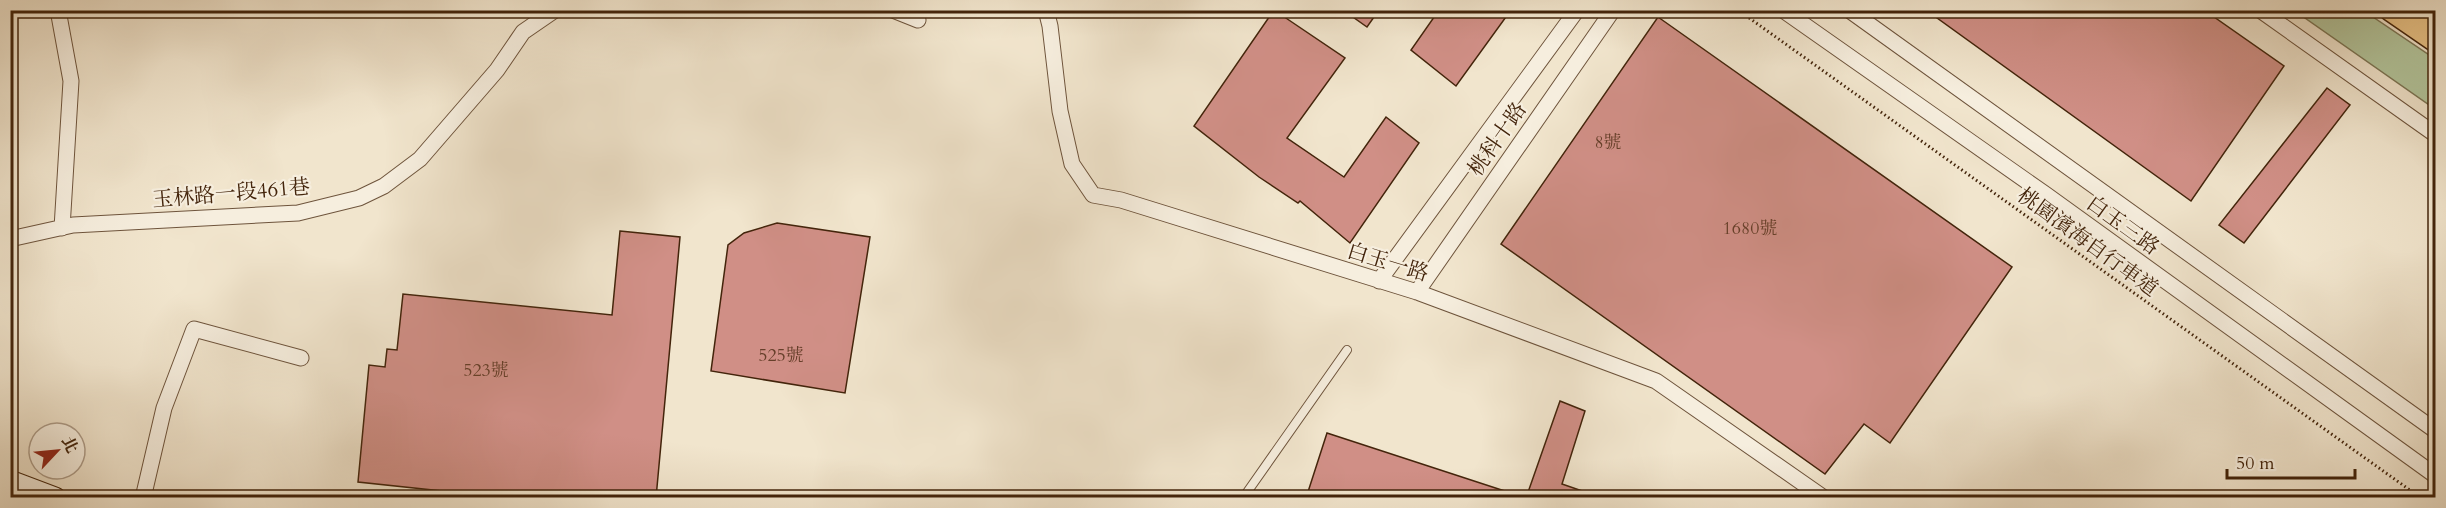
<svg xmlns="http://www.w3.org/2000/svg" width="2446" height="508" font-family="Cardo,'Noto Serif TC',serif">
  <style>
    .green { fill: #b3c69d; stroke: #7b7554; stroke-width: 1.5 }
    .building { fill: #d08f86; stroke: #43240b; stroke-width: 1.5 }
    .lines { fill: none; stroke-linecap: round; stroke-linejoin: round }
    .lane-casing { stroke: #6e543c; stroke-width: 10 }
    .street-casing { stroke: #6e543c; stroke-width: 17 }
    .secondary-casing { stroke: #43240b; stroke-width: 23 }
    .primary-casing { stroke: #43240b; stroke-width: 25 }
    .highway-casing { stroke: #43240b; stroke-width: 29 }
    .path { stroke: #43240b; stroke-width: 3; stroke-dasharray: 1.5 3; stroke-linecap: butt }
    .lane { stroke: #f6eede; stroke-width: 8 }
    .street { stroke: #f6eede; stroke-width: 15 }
    .secondary { stroke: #f6eede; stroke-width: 21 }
    .primary { stroke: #e8c286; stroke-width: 22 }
    .highway { stroke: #e8c286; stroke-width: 27 }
    .labels { text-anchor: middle; stroke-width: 4.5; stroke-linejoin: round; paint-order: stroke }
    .number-label { font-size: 18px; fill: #663f2a }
    .street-label { font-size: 21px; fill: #43240b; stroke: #f6eede }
  </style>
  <rect width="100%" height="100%" fill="#f1e5cd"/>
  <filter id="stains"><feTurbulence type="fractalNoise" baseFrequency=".00333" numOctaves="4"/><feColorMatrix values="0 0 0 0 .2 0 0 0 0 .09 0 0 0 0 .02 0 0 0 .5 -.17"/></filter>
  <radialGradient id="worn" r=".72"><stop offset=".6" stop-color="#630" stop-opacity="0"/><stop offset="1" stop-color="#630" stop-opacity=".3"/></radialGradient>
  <path class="green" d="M2295,11H2364L2435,59V109Z"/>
  <path class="building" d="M1274,10L1345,58L1287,138L1344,177L1386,117L1419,143L1350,243L1300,201L1298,203L1259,177L1194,126Z
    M1343,10H1379L1367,27Z
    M1439,10H1511L1456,86L1411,50Z
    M1926,10H2204L2284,66L2191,201Z
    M1658,17L2012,267L1890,443L1864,424L1825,474L1501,244Z
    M2327,88L2350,105L2244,243L2219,225Z
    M777,223L870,237L845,393L711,371L728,245L744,233Z
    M620,231L680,237L656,498H508L358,482L369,365L385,367L387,349L397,350L403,294L612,315Z
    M1560,401L1585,411L1562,484L1594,495V498H1526Z
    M1327,433L1517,495L1516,498H1306Z"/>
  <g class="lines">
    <defs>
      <path id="lane" d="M1243,498L1347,350"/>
      <path id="street" d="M58,10L71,81L62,228
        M893,10L918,20
        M1046,10L1050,26L1060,111L1072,164L1093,195L1121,200L1417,292L1656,381L1824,498
        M1783,10L2045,194L2436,476
        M1849,10L2436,431
        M2260,10L2436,135
        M10,239L73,225L298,213L359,198L384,186L420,159L497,70L523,32L555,10
        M1379,281L1577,10
        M1417,292L1613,10
        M143,498L164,408L194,329L301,358"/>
      <path id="secondary" d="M10,481L55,498"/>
      <path id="primary" d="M2391,10L2436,41"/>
      <path id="highway" d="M2430,10L2436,14"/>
    </defs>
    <use href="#lane" class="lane-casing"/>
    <use href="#street" class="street-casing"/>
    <use href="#secondary" class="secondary-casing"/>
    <use href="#primary" class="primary-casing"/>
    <use href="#highway" class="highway-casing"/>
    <path class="path" d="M1738,10L2421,498"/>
    <use href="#lane" class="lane"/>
    <use href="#street" class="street"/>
    <use href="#secondary" class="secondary"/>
    <use href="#primary" class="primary"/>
    <use href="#highway" class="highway"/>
  </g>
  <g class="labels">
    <g class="number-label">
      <text x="1608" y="148">8號</text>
      <text x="1750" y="234">1680號</text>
      <text x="781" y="361">525號</text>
      <text x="486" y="376">523號</text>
    </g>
    <g class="street-label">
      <text transform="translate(1497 139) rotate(-55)" y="7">桃科十路</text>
      <text transform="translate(231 193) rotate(-5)" y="7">玉林路一段461巷</text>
      <text transform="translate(2123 225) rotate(36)" y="7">白玉三路</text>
      <text transform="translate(2088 242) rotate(36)" y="7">桃園濱海自行車道</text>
      <text transform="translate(1388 262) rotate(17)" y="7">白玉一路</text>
    </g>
  </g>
  <rect width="2446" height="508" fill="none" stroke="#f1e5cd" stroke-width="36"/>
  <rect x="12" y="12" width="2422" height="484" fill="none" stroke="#43240b" stroke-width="3"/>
  <rect x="18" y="18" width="2410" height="472" fill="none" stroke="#43240b" stroke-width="1.5"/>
  <g transform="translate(57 451) rotate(64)"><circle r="28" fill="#f6eede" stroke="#ae9d8a" stroke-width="1.5"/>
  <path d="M0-4.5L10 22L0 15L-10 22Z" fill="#8f2418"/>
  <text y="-9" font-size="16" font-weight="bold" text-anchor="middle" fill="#43240b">北</text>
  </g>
  <path d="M2227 469v9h128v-9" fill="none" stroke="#43240b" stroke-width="3"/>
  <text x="2236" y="469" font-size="18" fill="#43240b" stroke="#f6eede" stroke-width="4.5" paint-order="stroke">50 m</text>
  <rect width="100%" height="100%" filter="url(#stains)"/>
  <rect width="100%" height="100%" fill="url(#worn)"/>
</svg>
